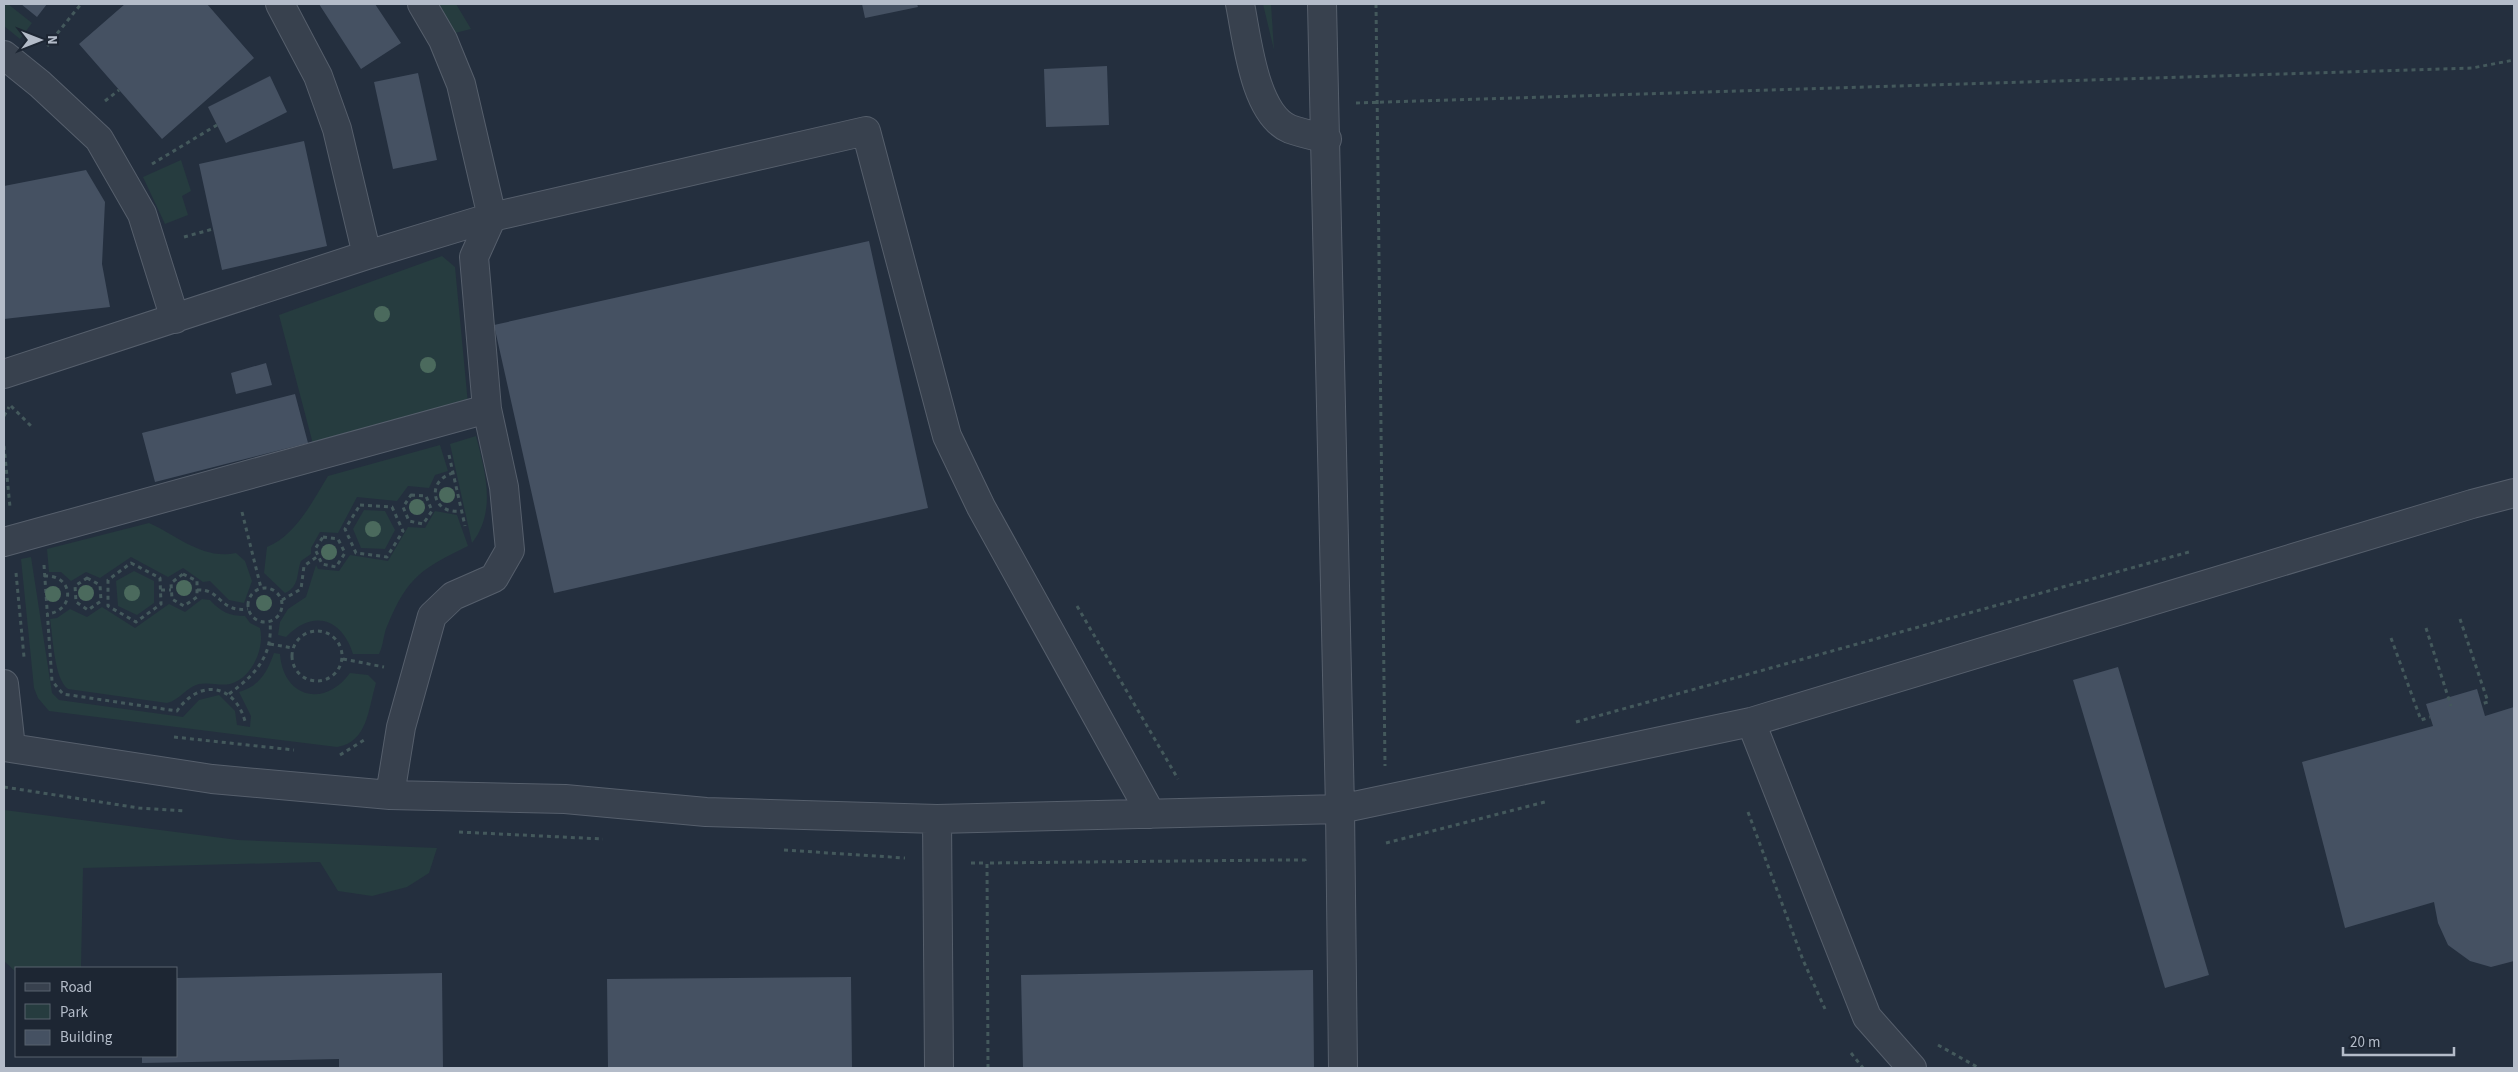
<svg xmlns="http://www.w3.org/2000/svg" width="2518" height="1072" font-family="'Source Sans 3',sans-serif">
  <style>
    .green { fill: #263c3f }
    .building { fill: #455162 }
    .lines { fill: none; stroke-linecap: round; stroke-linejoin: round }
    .minor-casing { stroke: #565f6c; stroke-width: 30 }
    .path { stroke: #44595c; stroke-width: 3; stroke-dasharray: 4 4; stroke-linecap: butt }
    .minor { stroke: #38414e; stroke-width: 28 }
    .tree { fill: #4b6a5d }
  </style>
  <rect width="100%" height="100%" fill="#242f3e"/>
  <path class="green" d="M4,4H8L32,23L20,39L4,26Z
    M439,4H456L471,29L455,33Z
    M1263,4H1271L1274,50Z
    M181,160L191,191L182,196L188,215L165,224L143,177Z
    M442,256L455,267L468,404L313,444L279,315Z
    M476,436C485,471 497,511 472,543L450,444Z
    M440,445L448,471L435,475L429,488L408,486L397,501L357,497L338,533L320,532L311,548V554L301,561C296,574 300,586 285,593L264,573L267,547C295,536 313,501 328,476Z
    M364,510L385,511L395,530L385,549L361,548L353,529Z
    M435,511L457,515L468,546C423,568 408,576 388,624C383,634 384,644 379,654H353C342,618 313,609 286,637L278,635L280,622L288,609L306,597L316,565L318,569L339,571L350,555L388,561L408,527L425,528Z
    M149,523C178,536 203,560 236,553L245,561L252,581L244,603L229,600L210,581L203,582L183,568L168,577L131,557L100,578L86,572L71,581L61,572H49L47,549Z
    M31,557L52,693L59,700L183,717L199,700L219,695L235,711L237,725L250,727L251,716L239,692C259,686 267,673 274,653L280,654C283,697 324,709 350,673L368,675L376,683C368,709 368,742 337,747L49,711L38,698L34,688L21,559Z
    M134,571L154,581V603L137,615L118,606L116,581Z
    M202,599L210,600C221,612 229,616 245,616L250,623L260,628C265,648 252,678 230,684C220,686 209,682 199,684C185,688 180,700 167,703L68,689C54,679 53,637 50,619L57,618L70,609L87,617L102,607L135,628L169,604L185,612Z
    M4,810L238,840L437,848L429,873L407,887L372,896L338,891L320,862L83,868L81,968H16V972L4,961Z"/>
  <path class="building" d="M21,4H47L37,17Z
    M125,4H207L254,58L162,139L79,44Z
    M319,4H375L401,43L361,69Z
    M862,4H917L918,7L865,18Z
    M1107,66L1109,125L1046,127L1044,69Z
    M418,73L437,160L393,169L374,82Z
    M270,76L287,112L226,143L208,107Z
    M304,141L327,246L222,270L199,164Z
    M86,170L105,202L102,264L110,307L4,319V186Z
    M869,241L928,508L554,593L494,325Z
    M266,363L272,385L236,394L231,373Z
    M295,394L308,443L155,482L142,433Z
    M2118,667L2209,975L2165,988L2073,680Z
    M2477,689L2485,716L2514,707V961L2491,967L2470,961L2448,945L2438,923L2434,902L2345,928L2302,762L2433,726L2426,704Z
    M1313,970L1314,1068H1023L1021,975Z
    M442,973L443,1068H339V1059L142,1063V1056H176V978Z
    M851,977L852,1068H608L607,979Z"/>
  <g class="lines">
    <defs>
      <path id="minor" d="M280,4L318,76L337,129L367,255
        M1240,4C1247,38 1254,114 1290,129C1301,133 1315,136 1327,139
        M1322,4L1340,809L1343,1068
        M4,55L40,84L99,139L142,214L175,319
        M4,374L367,255L492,217L866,131L947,436L981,507L1151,814
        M4,542L487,409
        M4,684L11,748
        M1751,722L1867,1017L1912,1068
        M4,747L212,779L390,795L565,799L706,812L937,819L1340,809L1751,722L2472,504L2514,493
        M390,795L401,727L432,616L453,596L494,578L510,550L504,487L487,409L474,257L492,217L461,84L443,40L422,4
        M937,819L939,1068"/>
    </defs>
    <use href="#minor" class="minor-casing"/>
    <path class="path" d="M1376,4L1385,766
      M47,46L81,4
      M105,101L119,90
      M1356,103L2472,68L2514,60
      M152,164L217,125
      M184,237L213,229
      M11,406L31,426
      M4,416L9,407
      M4,446L10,507
      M449,455L465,526
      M453,473C425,481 432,515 461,511
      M411,495L426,496L432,511L423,524L409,521L403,507Z
      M360,505L392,507L403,531L387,557L356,553L345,529Z
      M242,512L261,588
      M323,537L338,539L345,553L336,567L322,564L315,549Z
      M131,563L160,578L161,604L136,622L108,606V580Z
      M44,565L52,681L63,694L177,711C199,679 234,683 245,721
      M16,573L24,657
      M183,574L197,581V597L184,606L172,599L171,583Z
      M44,576C74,574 76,611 47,614
      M87,578L100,585L101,601L88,610L76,602L75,586Z
      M248 605a17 17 0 1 1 34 0a17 17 0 1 1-34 0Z
      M161,590H171
      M197,590C221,588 219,613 248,609
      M282,600L301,589L304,566L318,556
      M1077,606L1178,779
      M2460,619L2488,702L2481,704
      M2426,628L2451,706
      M292 656a25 25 0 1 1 50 0a25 25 0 1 1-50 0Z
      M2391,638L2421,720L2430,717
      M270,644L293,648
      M343,659L384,667
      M229,694C255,675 273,656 270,622
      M1576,722L2189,552
      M174,737L294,750
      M340,755L364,740
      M4,787L139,808L186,811
      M1748,812L1803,960L1825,1009
      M459,832L603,839
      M1386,843L1545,802
      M784,850L905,858
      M971,863H987
      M1938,1045L1979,1068
      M1851,1053L1863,1068
      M988,1068L987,863L1282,860H1305V863"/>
    <use href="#minor" class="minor"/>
  </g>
  <g class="tree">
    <circle cx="382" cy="314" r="8"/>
    <circle cx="428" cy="365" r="8"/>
    <circle cx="447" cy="495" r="8"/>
    <circle cx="417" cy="507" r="8"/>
    <circle cx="373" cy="529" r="8"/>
    <circle cx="329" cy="552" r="8"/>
    <circle cx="184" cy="588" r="8"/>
    <circle cx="86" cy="593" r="8"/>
    <circle cx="132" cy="593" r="8"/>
    <circle cx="53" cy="594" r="8"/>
    <circle cx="264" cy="603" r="8"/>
  </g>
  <rect width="2518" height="1072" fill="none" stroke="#b4bcc9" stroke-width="10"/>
  <rect x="15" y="967" width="162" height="90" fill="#1d2633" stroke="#59626f"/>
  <rect x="25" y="983" width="25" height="8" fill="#38414e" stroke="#59626f"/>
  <text x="60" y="992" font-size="15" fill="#b4bcc9">Road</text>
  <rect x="25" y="1004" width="25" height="15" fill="#263c3f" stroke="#59626f"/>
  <text x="60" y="1017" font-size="15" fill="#b4bcc9">Park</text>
  <rect x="25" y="1030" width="25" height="15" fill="#455162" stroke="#59626f"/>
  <text x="60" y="1042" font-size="15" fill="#b4bcc9">Building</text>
  <g transform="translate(40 40) rotate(90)" stroke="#1d2633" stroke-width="4" paint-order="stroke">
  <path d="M0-4L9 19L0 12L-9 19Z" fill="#b4bcc9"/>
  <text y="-8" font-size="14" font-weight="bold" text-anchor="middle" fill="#b4bcc9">N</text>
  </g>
  <path d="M2343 1047v8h111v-8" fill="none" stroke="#b4bcc9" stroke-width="2.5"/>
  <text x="2350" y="1047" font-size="15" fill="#b4bcc9" stroke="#1d2633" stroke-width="4" paint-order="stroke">20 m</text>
</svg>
